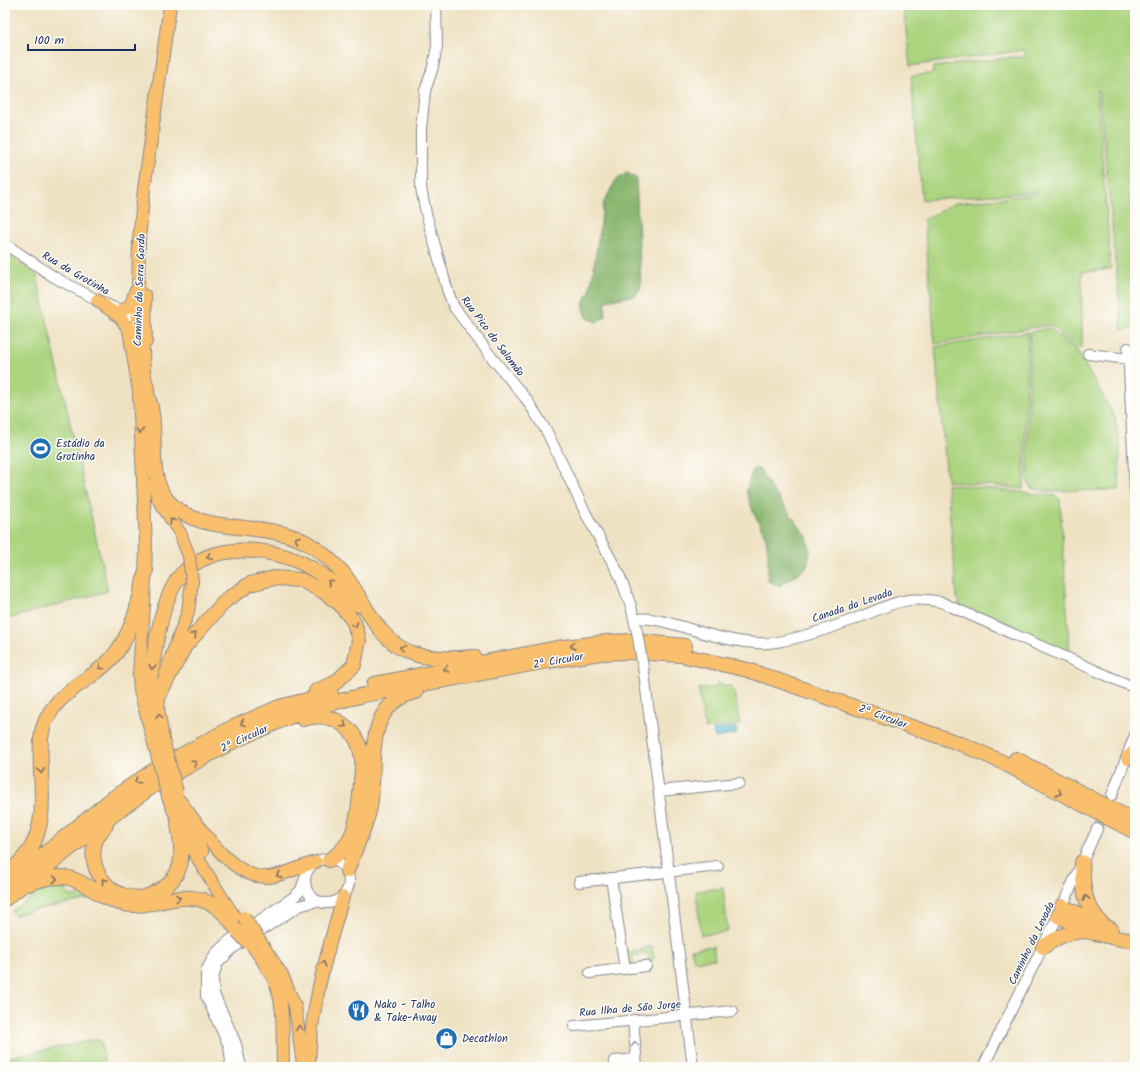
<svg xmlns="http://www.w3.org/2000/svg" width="1140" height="1072" font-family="Kalam,sans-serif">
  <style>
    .green { fill: #acd47f; stroke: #64826e }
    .forest { fill: #89b66e; stroke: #527266 }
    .water { fill: #52bdcd; stroke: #367696 }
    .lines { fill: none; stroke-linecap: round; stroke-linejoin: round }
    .minor-tunnel { stroke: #c5beaf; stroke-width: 10; stroke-dasharray: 10 5; stroke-linecap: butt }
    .minor-casing { stroke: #858890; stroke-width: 12 }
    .major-casing { stroke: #858890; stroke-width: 14 }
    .highway-casing { stroke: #858890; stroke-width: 16 }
    .minor { stroke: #fff; stroke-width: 10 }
    .major { stroke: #f9bf6d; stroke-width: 12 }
    .highway { stroke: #f9bf6d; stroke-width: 14 }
    .minor-bridge-casing { stroke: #858890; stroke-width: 12; stroke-linecap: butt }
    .major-bridge-casing { stroke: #858890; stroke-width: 14; stroke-linecap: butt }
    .highway-bridge-casing { stroke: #858890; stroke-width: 16; stroke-linecap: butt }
    .minor-bridge { stroke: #fff; stroke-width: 10 }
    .major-bridge { stroke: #f9bf6d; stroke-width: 12 }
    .highway-bridge { stroke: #f9bf6d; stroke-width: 14 }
    .oneway { stroke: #7f7065 }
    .oneway2 { stroke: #8d97ae }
    .labels { text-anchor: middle; stroke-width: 3; stroke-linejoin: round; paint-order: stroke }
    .street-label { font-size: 11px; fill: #1b2f5e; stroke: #fdfcf7 }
    .poi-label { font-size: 11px; fill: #1b2f5e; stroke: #fdfcf7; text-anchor: start }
  </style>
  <rect width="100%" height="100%" fill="#fdfcf7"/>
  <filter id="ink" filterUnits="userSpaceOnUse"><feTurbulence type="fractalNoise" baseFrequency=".025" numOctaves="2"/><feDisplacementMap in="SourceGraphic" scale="8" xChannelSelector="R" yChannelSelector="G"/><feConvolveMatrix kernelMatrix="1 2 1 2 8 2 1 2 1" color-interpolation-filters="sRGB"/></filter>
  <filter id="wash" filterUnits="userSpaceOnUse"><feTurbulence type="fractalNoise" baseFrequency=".012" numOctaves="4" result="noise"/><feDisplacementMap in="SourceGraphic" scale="16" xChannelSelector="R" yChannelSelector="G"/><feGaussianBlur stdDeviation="0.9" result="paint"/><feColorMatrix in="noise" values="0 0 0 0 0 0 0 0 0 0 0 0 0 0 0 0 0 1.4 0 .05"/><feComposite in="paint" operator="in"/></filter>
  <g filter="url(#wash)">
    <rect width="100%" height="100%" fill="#efe2c3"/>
    <path class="green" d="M903,5H1135V329L1122,330L1099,90L1097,91L1111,269L1082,272V348L1077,349L1054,327L1049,325L935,344L924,220L954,203L1037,194V192L922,200L911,76L933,73V67L1013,57H1025L1024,50L910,66Z
      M5,254L36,272L108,591L7,619L5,610V307L13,305Z
      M1050,328L1077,351L1115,417L1120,447L1119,490L1045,491L1031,488L1027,479L1030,332Z
      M1028,332L1024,485L1023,489L947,481L935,347Z
      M947,484L1056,496L1060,499L1070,657L960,607L957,598Z
      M717,683L733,687L740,724L705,729L698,689L716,687Z
      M52,888L67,889L66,894L77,897L78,891L81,893L83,891L95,898L21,913L15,916L12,911L39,892Z
      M723,888L728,932L701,935L696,891Z
      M652,946L654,959L650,963L648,953L632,956L634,964H630L625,953L627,950L628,952L642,950V948Z
      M713,946L715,959L694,961L691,949Z
      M98,1039L99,1041H101L105,1067H5V1058Z"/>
    <path class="forest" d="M627,173L636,178L641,287L636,295L606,301L605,317L596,322L587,318L583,304L590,291L604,202L616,180Z
      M753,469H760L766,481L807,537L810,550L807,567L780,586L768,581V553L766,538L753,511L746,491Z"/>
    <path class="water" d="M736,727L737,734L715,738L713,730Z"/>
  </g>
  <g filter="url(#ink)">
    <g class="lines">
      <path class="minor-tunnel" d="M1097,829L1112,795"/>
      <defs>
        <path id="minor" d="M436,5L437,46L433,67L425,91L421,129V188L426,213L448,292L454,307L493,359L527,400L547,432L586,514L619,574L631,606L637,632
          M5,244L54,277L97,300L137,318
          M1128,348L1135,493
          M1088,354L1128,359
          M635,619C651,617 665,622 680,626C706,634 741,645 769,643C798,640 837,626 865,615C894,603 908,595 941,602L1135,688
          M644,673L693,1067
          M659,791L739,783
          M1112,795L1135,735
          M305 881a22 22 0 1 1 44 0a22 22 0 1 1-44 0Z
          M611,878L625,969
          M579,882L718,866
          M590,973L646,966
          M633,1020L637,1067
          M574,1026L733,1011
          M614,1061L636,1059
          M229,1067L231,1062L229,1046L206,996V971L215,954L229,941L294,897L301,890L304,881
          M241,1067L236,1044L214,994L213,979L217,964L233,948L299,906L317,901
          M983,1067L1058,916L1097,829"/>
        <path id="major" d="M145,296L146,342
          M97,300L121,318L129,330L139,392L146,545L144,606L139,675L140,691L154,743
          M121,311L131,305L135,292
          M142,333L144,373L148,389L149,406
          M137,342L139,240L144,189L170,5
          M154,484L158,499L180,533L189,556
          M163,740L158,708L160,693L169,663L188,612L192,582
          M168,797C185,842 211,880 237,921
          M180,801C200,827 232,880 269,877C285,875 301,866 316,862
          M184,812L202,852
          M250,942C260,957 271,971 277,987C285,1012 282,1041 283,1067
          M261,943L282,975L295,1006L303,1064
          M309,1067C310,1008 327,953 343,897"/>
        <path id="highway" d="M148,397C160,428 145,474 167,500C201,539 266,518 309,544C322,552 333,562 343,573C365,600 376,640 411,653C426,659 458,659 474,657
          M374,684L557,648L607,642L633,641L685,646
          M160,693L185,646L226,600L250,584L274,578L301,580L324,592L340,604L354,622L359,640L354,665L335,683L316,691
          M148,718C148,683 158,601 181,575C212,541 274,546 311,568C328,577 343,592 359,605
          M303,719C333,710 358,728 362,758C363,767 361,774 361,782C359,811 357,845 329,860
          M1128,758L1135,752
          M1016,759L1135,821
          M106,825C101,831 97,836 95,843C86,872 115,903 144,897C151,896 157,892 163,888C173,882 181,869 181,858C182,847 180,835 178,824
          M1082,862C1084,890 1082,901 1102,924
          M12,871C18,864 26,856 31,848C45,824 42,796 41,770C41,756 39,741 43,728C53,693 87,684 110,660C133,635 139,602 146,570
          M347,871C354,850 365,830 370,807C377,767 361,704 416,692
          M28,884C41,879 61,874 75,880C92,887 106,901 124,904C151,909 175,892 202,900C219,905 228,917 238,931
          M5,886L113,798L151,772L229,729L279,707L331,694
          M5,899L125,806L156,784L234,741L287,718L320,706L364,695L548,661L601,653L632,652L681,655L748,670L961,744L1000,761L1135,832
          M1062,906L1111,929
          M1058,916L1089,930
          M1043,947C1058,936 1076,927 1095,933C1109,936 1121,941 1135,940"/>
      </defs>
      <use href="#minor" class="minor-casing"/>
      <use href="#major" class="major-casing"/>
      <use href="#highway" class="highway-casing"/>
      <use href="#minor" class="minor"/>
      <use href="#major" class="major"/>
      <use href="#highway" class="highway"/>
      <defs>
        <path id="minor-bridge" d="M637,632L644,673"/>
        <path id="major-bridge" d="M189,556L192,582
          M163,740L177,792
          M154,743L168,797
          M244,917L261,943"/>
        <path id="highway-bridge" d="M238,931L249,943"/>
      </defs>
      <use href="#minor-bridge" class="minor-bridge-casing"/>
      <use href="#major-bridge" class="major-bridge-casing"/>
      <use href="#highway-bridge" class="highway-bridge-casing"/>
      <use href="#minor-bridge" class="minor-bridge"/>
      <use href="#major-bridge" class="major-bridge"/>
      <use href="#highway-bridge" class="highway-bridge"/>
    </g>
    <defs><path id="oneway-chevron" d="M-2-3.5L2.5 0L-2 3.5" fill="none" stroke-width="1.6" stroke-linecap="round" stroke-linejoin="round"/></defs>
    <g class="oneway">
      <use href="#oneway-chevron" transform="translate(140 431) rotate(87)"/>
      <use href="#oneway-chevron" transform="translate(172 521) rotate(-124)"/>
      <use href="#oneway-chevron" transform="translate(297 539) rotate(-158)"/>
      <use href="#oneway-chevron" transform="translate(209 557) rotate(156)"/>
      <use href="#oneway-chevron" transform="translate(330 582) rotate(-142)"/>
      <use href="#oneway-chevron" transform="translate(355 625) rotate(69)"/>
      <use href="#oneway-chevron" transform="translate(194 635) rotate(-48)"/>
      <use href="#oneway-chevron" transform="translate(573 646) rotate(173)"/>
      <use href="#oneway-chevron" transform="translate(402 648) rotate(-150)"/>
      <use href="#oneway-chevron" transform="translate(101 667) rotate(141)"/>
      <use href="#oneway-chevron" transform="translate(152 667) rotate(101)"/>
      <use href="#oneway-chevron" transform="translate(446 669) rotate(169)"/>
      <use href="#oneway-chevron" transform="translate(159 716) rotate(-95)"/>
      <use href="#oneway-chevron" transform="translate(243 723) rotate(157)"/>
      <use href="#oneway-chevron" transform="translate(344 725) rotate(34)"/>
      <use href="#oneway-chevron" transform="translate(194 763) rotate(-30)"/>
      <use href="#oneway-chevron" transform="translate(41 771) rotate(87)"/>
      <use href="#oneway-chevron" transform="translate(137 781) rotate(146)"/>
      <use href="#oneway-chevron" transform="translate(1059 793) rotate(28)"/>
      <use href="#oneway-chevron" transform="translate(279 875) rotate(165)"/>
      <use href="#oneway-chevron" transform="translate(55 879) rotate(-3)"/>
      <use href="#oneway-chevron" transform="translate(104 881) rotate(-131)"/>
      <use href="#oneway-chevron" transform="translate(178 898) rotate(-5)"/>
      <use href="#oneway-chevron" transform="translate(1086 898) rotate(-105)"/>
      <use href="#oneway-chevron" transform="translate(323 964) rotate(-74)"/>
      <use href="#oneway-chevron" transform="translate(299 1028) rotate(-99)"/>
    </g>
    <use class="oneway2" href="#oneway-chevron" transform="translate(635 1044) rotate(-95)"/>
  </g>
  <defs>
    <symbol id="stadium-disc" viewBox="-11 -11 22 22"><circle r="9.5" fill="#1f6fb2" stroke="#fdfcf7"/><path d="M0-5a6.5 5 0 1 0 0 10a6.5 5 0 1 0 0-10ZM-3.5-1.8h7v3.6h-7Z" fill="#fff"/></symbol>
    <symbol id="restaurant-disc" viewBox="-11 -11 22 22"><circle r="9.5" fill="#1f6fb2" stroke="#fdfcf7"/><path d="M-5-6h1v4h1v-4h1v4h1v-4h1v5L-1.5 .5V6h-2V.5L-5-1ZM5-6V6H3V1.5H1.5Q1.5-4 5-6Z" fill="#fff"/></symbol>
    <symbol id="shop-disc" viewBox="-11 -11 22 22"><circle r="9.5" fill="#1f6fb2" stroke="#fdfcf7"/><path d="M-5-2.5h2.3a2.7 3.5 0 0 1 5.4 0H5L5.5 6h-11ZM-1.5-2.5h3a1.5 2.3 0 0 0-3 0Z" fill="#fff"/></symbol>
  </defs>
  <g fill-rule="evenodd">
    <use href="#stadium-disc" x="28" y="436" width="25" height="25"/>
    <use href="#restaurant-disc" x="346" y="998" width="25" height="25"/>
    <use href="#shop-disc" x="434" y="1026" width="25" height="25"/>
  </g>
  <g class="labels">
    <g class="street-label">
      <text transform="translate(76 273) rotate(30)" y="4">Rua da Grotinha</text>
      <text transform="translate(139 290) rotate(-88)" y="4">Caminho da Serra Gorda</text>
      <text transform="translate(493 336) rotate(53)" y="4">Rua Pico do Salomão</text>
      <text transform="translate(852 605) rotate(-19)" y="4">Canada da Levada</text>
      <text transform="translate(558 660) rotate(-10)" y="4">2ª Circular</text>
      <text transform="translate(883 716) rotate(20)" y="4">2ª Circular</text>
      <text transform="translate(244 738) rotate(-25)" y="4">2ª Circular</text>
      <text transform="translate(1031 943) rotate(-64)" y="4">Caminho da Levada</text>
      <text transform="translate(630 1008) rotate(-5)" y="4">Rua Ilha de São Jorge</text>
    </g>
    <g class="poi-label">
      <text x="56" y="447">Estádio da<tspan x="56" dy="13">Grotinha</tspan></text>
      <text x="374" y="1008">Nako - Talho<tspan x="374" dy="13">&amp; Take-Away</tspan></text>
      <text x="462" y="1042">Decathlon</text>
    </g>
  </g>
  <rect width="1140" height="1072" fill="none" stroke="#fdfcf7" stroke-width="20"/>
  <path d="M28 44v6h107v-6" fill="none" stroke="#1b2f5e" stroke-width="2"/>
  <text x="34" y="44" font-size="12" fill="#1b2f5e" stroke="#fdfcf7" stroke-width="3" paint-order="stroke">100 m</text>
</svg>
